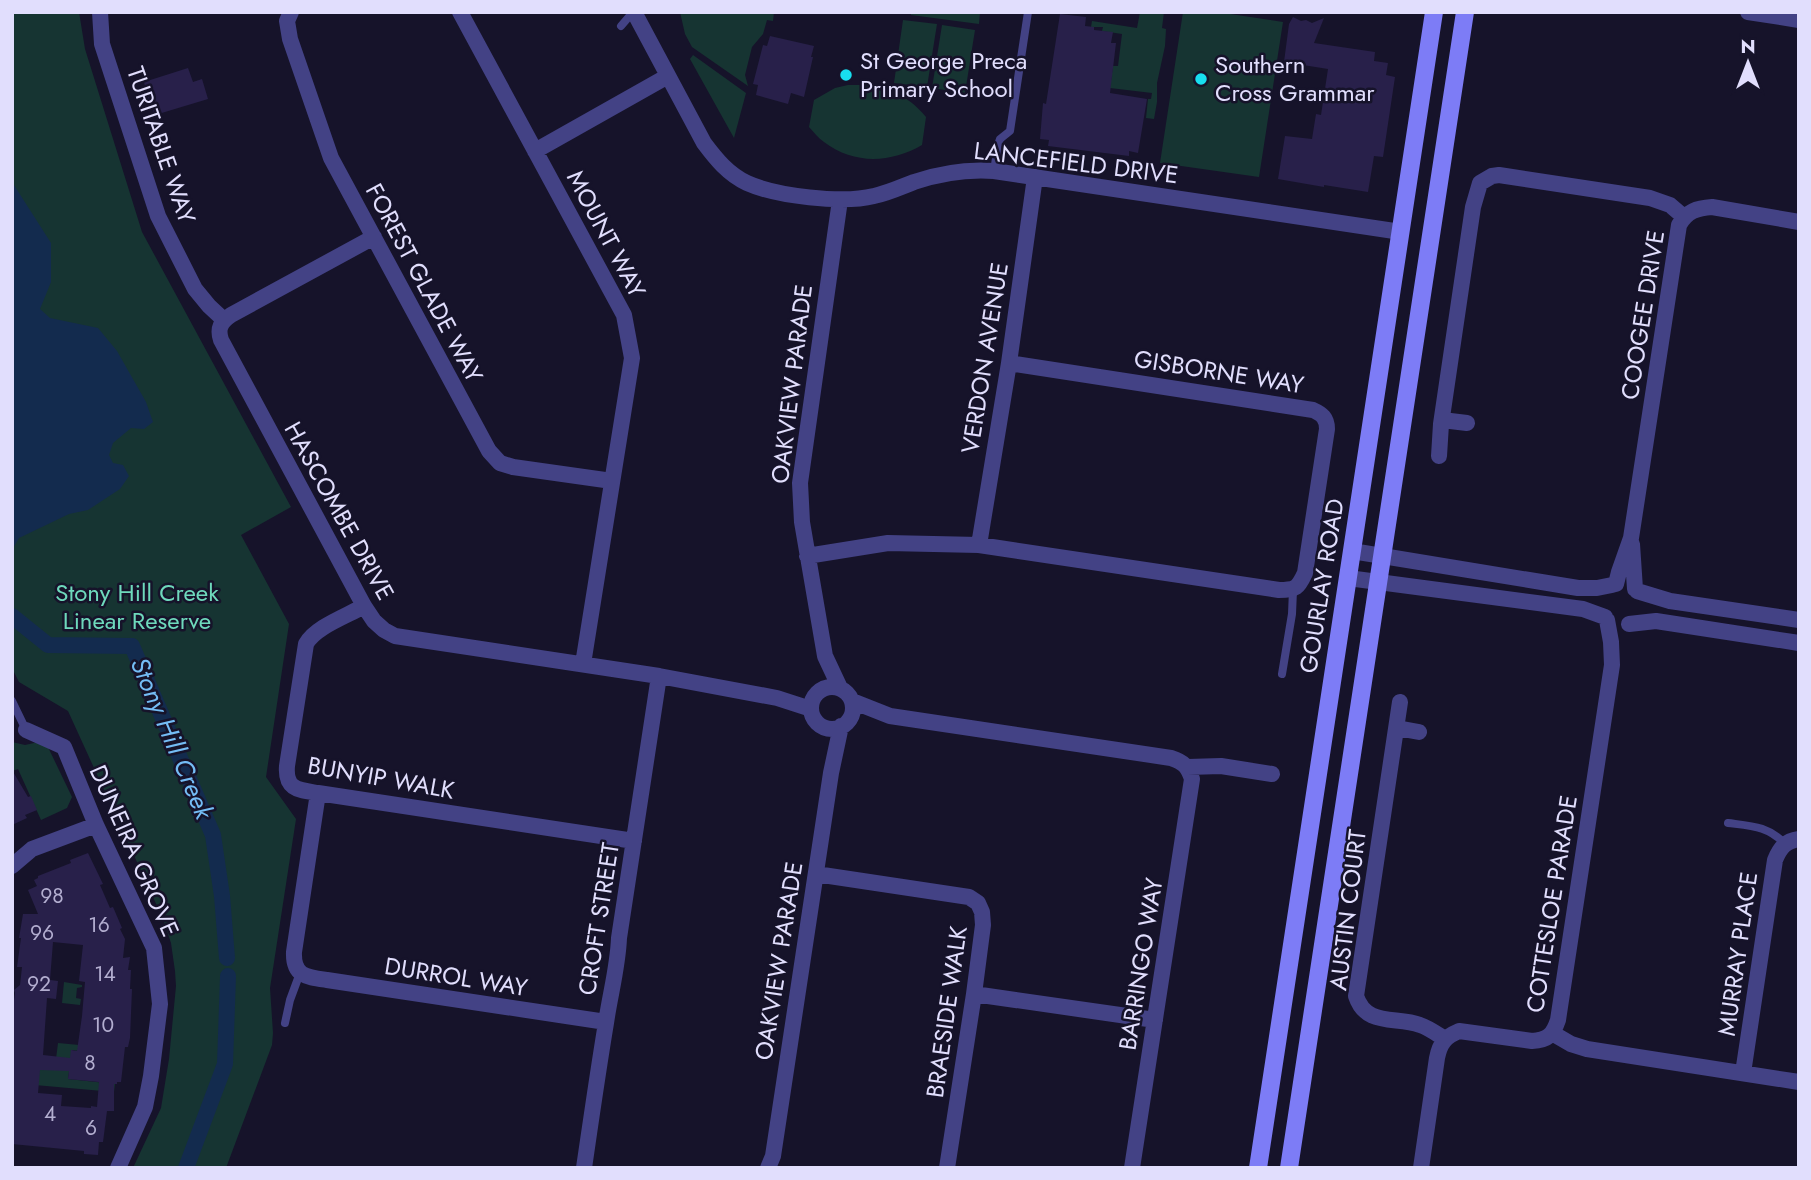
<svg xmlns="http://www.w3.org/2000/svg" width="1811" height="1180" font-family="Jost,sans-serif">
  <style>
    .green { fill: #163432 }
    .water { fill: #132b4e }
    .lines { fill: none; stroke-linecap: round; stroke-linejoin: round }
    .canal { stroke: #132b4e; stroke-width: 16 }
    .building { fill: #28204a; fill-rule: evenodd }
    .lane { stroke: #434285; stroke-width: 8 }
    .street { stroke: #434285; stroke-width: 16 }
    .secondary { stroke: #7d7cf6; stroke-width: 18 }
    .poi-dot { fill: #18deef; stroke: #16132a; stroke-width: 2.5 }
    .labels { text-anchor: middle; stroke-width: 5; stroke-linejoin: round; paint-order: stroke }
    .number-label { font-size: 21px; fill: #b3aed0 }
    .poi-label { font-size: 24px; fill: #e1defd; stroke: #16132a; text-anchor: start }
    .street-label { font-size: 24px; fill: #e1defd; stroke: #16132a }
    .park-label { font-size: 24px; fill: #6ed9bc; stroke: #16132a }
    .water-label { font-size: 26px; font-style: italic; fill: #74bcf5; stroke: #16132a }
  </style>
  <rect width="100%" height="100%" fill="#16132a"/>
  <path class="green" d="M12,12H79L85,49L142,232L291,507L241,535L289,624L266,777L296,819L270,988L273,1033L272,1045L226,1168H133L161,1108L169,1059L176,986L175,971L171,943L163,919L68,711L19,682L12,668Z
    M680,12H774L773,21L767,20L763,34L752,47L745,75L748,86L692,47L685,34Z
    M911,12H980L979,24L911,15Z
    M1140,12H1164L1162,28L1166,29L1165,46L1157,83V102L1154,119L1146,118L1148,99H1151L1152,93L1110,88L1113,66H1118L1122,34L1102,31L1103,27H1091L1092,21L1137,28Z
    M1183,12H1217L1283,22L1259,177L1160,163Z
    M903,20L937,24L927,87L894,83Z
    M942,25L975,30L965,93L932,88Z
    M693,55L746,93L734,138L690,59Z
    M848,85C880,84 906,92 926,117L922,145C891,163 854,165 824,142C818,138 814,132 809,127L814,100L835,88Z
    M43,741L46,743L72,797L67,808L41,820L18,769L12,771V742L25,745Z
    M64,982L82,985V987L77,988L76,998L81,999L80,1005L62,1003Z
    M58,1043L101,1047L86,1052L72,1050L68,1079L115,1084L114,1092L12,1083L40,1066L56,1059Z"/>
  <path class="water" d="M12,182L51,243V282L40,309L50,318L98,328L117,351L146,402L153,422L144,429L131,428L113,443L109,455L113,463L123,465L129,476L120,489L88,510L69,514L19,538L12,550Z"/>
  <g class="lines">
    <path class="canal" d="M12,616L48,645L132,646L213,835L222,896L227,958
      M186,1168L225,1064L228,976"/>
  </g>
  <path class="building" d="M1060,14L1086,17L1085,26L1094,27V30L1113,32L1111,43H1116L1110,93L1147,99L1138,153L1129,151V156L1048,146L1049,140L1040,139L1043,103L1046,104Z
    M1293,17L1301,21L1306,20L1312,23L1324,18L1314,43L1375,52L1374,61L1388,63L1386,75L1395,77L1383,157L1374,156L1368,192L1324,185V187L1278,179L1285,136L1312,139L1316,114L1321,115L1328,69L1284,62L1289,24Z
    M770,36L814,46L811,57H813L804,97L791,93L788,104L756,95L758,85L753,84L763,45L767,46Z
    M188,68L193,82L202,79L208,99L155,115L153,110H151L144,82Z
    M12,770L28,797L31,796L37,810L25,815L27,818L12,825Z
    M88,853L103,884L100,885L110,908L113,907L122,928L120,929L125,939L123,958L130,957L128,970H131L130,989H132L130,1038L128,1047H125L121,1082H117V1084H114V1111H107L103,1142H99L98,1155L84,1154V1151L12,1144V1014L15,993L14,990L20,985L22,967H17L21,938H19L23,914H38L28,890L37,886L34,880L38,878V876L71,863L70,860ZM53,942L83,945L79,981L85,982L82,1016L77,1051L71,1050L70,1058L43,1055L47,998L56,999L58,981L50,980ZM40,1070L69,1071L68,1079L99,1082L97,1107L91,1106V1108L61,1106L62,1095L38,1093Z"/>
  <g class="lines">
    <path class="lane" d="M621,26L633,12
      M994,171L998,145L1000,139L1010,131L1028,12
      M1282,674L1292,614L1293,590
      M12,701L26,730
      M1728,823C1752,826 1768,826 1785,844
      M285,1023L290,1000L300,973"/>
    <path class="street" d="M100,12L102,44L158,216L195,289L209,306L224,320
      M291,12L287,21L290,39L331,158L489,451L500,463L513,467L612,481
      M460,12L624,315L632,358L583,664
      M634,12L704,143C716,159 728,174 747,183C776,196 842,204 874,196C888,193 901,187 914,182C941,173 966,169 994,171L1401,232
      M1748,12L1799,20
      M535,151L668,76
      M374,237L231,315C221,322 217,328 221,340L364,606L374,621L384,630L395,636L659,676L777,698L811,709
      M1442,420L1467,423
      M1439,456L1441,424L1473,207L1480,183L1492,176L1499,175L1650,198L1670,205L1684,217
      M1632,544L1635,589
      M979,545L1009,363L1035,177
      M1352,551L1578,588H1597L1612,585
      M807,556L888,543L979,545L1279,590C1296,590 1298,588 1305,573L1327,429C1327,418 1322,414 1313,410L1009,363
      M1348,578L1583,609L1605,617
      M1616,584L1619,572L1631,538L1679,225C1687,211 1697,208 1712,207L1799,222
      M1637,591L1670,601L1799,620
      M364,606C347,616 315,627 306,644L287,766C285,790 299,790 318,793L634,841
      M1629,624L1656,621L1799,643
      M811 708a21 21 0 1 1 42 0a21 21 0 1 1-42 0Z
      M840,688L825,656L802,522L800,483L840,200
      M852,701L890,716L1171,758C1184,762 1188,767 1192,779L1132,1168
      M1400,702L1356,996C1366,1027 1396,1016 1420,1025C1429,1028 1437,1034 1445,1039
      M1397,728L1419,732
      M26,730L64,747L96,825L154,948L160,1004L151,1076L145,1107L118,1168
      M1188,767L1221,766L1272,774
      M318,793L294,952C293,976 306,977 327,980L606,1022
      M12,866L32,849L96,825
      M816,874L969,897L978,903L982,912L983,925L974,994L947,1168
      M974,994L1155,1020
      M1552,1033L1571,1044L1587,1049L1799,1082
      M1743,1073L1775,860C1780,848 1785,841 1799,839
      M584,1168C591,1120 598,1071 606,1023C610,995 618,966 619,938L659,676
      M768,1168L773,1156L831,773L841,726
      M1421,1168L1437,1058C1440,1043 1445,1037 1459,1031L1532,1041C1548,1040 1553,1035 1558,1020L1612,665L1611,642L1607,620"/>
    <path class="secondary" d="M1258,1168L1434,12
      M1289,1168L1465,12"/>
  </g>
  <g class="poi-dot">
    <circle cx="846" cy="75" r="7"/>
    <circle cx="1201" cy="79" r="7"/>
  </g>
  <g class="labels">
    <g class="number-label">
      <text x="52" y="903">98</text>
      <text x="99" y="932">16</text>
      <text x="42" y="940">96</text>
      <text x="105" y="981">14</text>
      <text x="39" y="991">92</text>
      <text x="103" y="1032">10</text>
      <text x="90" y="1070">8</text>
      <text x="50" y="1121">4</text>
      <text x="91" y="1135">6</text>
    </g>
    <g class="poi-label">
      <text x="860" y="69">St George Preca<tspan x="860" dy="28">Primary School</tspan></text>
      <text x="1215" y="73">Southern<tspan x="1215" dy="28">Cross Grammar</tspan></text>
    </g>
    <g class="street-label">
      <text transform="translate(161 145) rotate(71)" y="8">TURITABLE WAY</text>
      <text transform="translate(1076 163) rotate(7)" y="8">LANCEFIELD DRIVE</text>
      <text transform="translate(606 234) rotate(62)" y="8">MOUNT WAY</text>
      <text transform="translate(424 283) rotate(62)" y="8">FOREST GLADE WAY</text>
      <text transform="translate(1643 315) rotate(-81)" y="8">COOGEE DRIVE</text>
      <text transform="translate(985 358) rotate(-81)" y="8">VERDON AVENUE</text>
      <text transform="translate(1219 372) rotate(9)" y="8">GISBORNE WAY</text>
      <text transform="translate(792 384) rotate(-83)" y="8">OAKVIEW PARADE</text>
      <text transform="translate(339 511) rotate(61)" y="8">HASCOMBE DRIVE</text>
      <text transform="translate(1322 586) rotate(-81)" y="8">GOURLAY ROAD</text>
      <text transform="translate(381 778) rotate(10)" y="8">BUNYIP WALK</text>
      <text transform="translate(134 851) rotate(66)" y="8">DUNEIRA GROVE</text>
      <text transform="translate(1552 904) rotate(-81)" y="8">COTTESLOE PARADE</text>
      <text transform="translate(1348 910) rotate(-83)" y="8">AUSTIN COURT</text>
      <text transform="translate(599 919) rotate(-81)" y="8">CROFT STREET</text>
      <text transform="translate(1738 954) rotate(-82)" y="8">MURRAY PLACE</text>
      <text transform="translate(779 961) rotate(-81)" y="8">OAKVIEW PARADE</text>
      <text transform="translate(1141 964) rotate(-81)" y="8">BARRINGO WAY</text>
      <text transform="translate(456 977) rotate(9)" y="8">DURROL WAY</text>
      <text transform="translate(947 1012) rotate(-82)" y="8">BRAESIDE WALK</text>
    </g>
    <g class="park-label">
      <text x="137" y="601">Stony Hill Creek<tspan x="137" dy="28">Linear Reserve</tspan></text>
    </g>
    <g class="water-label">
      <text transform="translate(172 738) rotate(67)" y="9">Stony Hill Creek</text>
    </g>
  </g>
  <rect width="1811" height="1180" fill="none" stroke="#e1defd" stroke-width="28"/>
  <g transform="translate(1748 63)" stroke="#16132a" stroke-width="5" paint-order="stroke">
  <path d="M0-5L12 26L0 18L-12 26Z" fill="#e1defd"/>
  <text y="-10" font-size="19" font-weight="bold" text-anchor="middle" fill="#e1defd">N</text>
  </g>
</svg>
